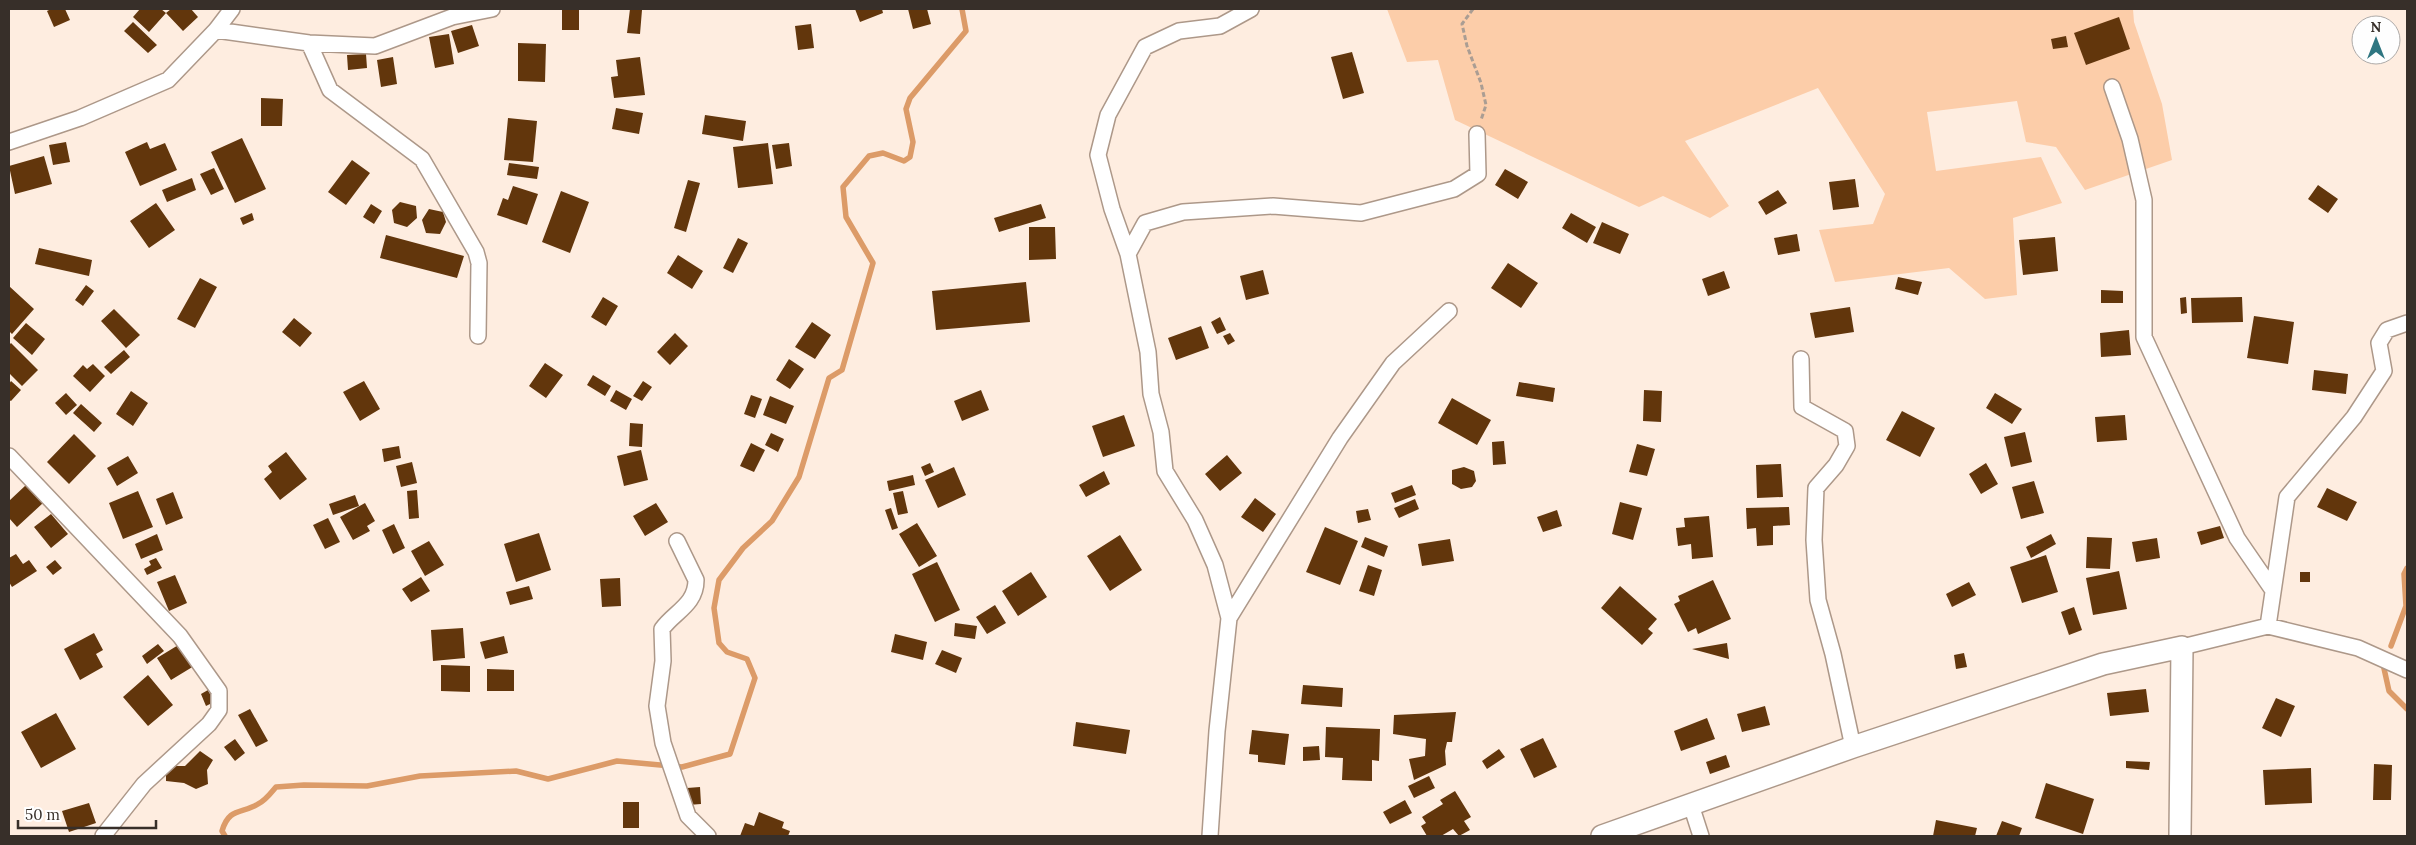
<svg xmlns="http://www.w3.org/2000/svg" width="2416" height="845" font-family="Lora,serif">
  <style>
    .green { fill: #fccda9 }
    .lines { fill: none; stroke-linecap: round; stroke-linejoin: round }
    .stream { stroke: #dc9b68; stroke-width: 5.5 }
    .building { fill: #62360c }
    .street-casing { stroke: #ad9889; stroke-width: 18 }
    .secondary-casing { stroke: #ad9889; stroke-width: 24 }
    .path { stroke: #aa9d93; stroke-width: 3; stroke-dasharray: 5 2.5; stroke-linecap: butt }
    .street { stroke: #fff; stroke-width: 15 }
    .secondary { stroke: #fff; stroke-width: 21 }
  </style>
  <rect width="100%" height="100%" fill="#feede0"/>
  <path class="green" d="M1387,9H2133L2134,22L2162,104L2172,160L2085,190L2056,147L2026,142L2017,101L1927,112L1936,171L2041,157L2062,203L2013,218L2017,295L1985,299L1949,268L1835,282L1819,230L1873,224L1885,194L1818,88L1685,141L1729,206L1710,218L1663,196L1639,207L1455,120L1438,60L1407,62Z"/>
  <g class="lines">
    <path class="stream" d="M2391,646L2406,606L2404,574L2407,568
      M2383,664L2389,691L2407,709
      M225,836L222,831C229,807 242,814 258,804C265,801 271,793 276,787L304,785L367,786L420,776L516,771L548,779L617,761L682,767L730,754L755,678L747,659L727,652L719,643L714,608L719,580L743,548L772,521L799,477L829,378L842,370L873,263L846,217L843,187L869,156L883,153L904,161L910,157L913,142L906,109L910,98L966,31L962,9"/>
  </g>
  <path class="building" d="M51,9H65L70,20L54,27L47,11Z
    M140,9H161L166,13L149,32L133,17Z
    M171,9H191L198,17L183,31L166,13Z
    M562,9H579V30H562Z
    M630,9L642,10L640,34L627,33Z
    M855,9H882L883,13L860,22Z
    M908,9H927L931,24L913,29Z
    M2119,17L2130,49L2086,65L2074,33Z
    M133,22L157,45L148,53L124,31Z
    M811,24L814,48L798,50L795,26Z
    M472,25L479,46L458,53L451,31Z
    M449,34L454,64L435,68L429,37Z
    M2066,36L2068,47L2053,49L2051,39Z
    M518,43L546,44L545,82L518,81Z
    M1352,52L1364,93L1343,99L1331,57Z
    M366,54L367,68L348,70L347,55Z
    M393,57L397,84L381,87L377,60Z
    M640,57L645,95L614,98L611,77L618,76L616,60Z
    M261,98L283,99L282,126H261Z
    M616,108L643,113L639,134L612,129Z
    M705,115L746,121L743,141L702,134Z
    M508,118L537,121L533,162L504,160Z
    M242,138L266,189L235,203L211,152Z
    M66,142L70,162L53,165L49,145Z
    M147,142L150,149L165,143L177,170L140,186L125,152Z
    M768,143L773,184L738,188L733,147Z
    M789,143L792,166L776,169L772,145Z
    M44,156L52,184L15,194L9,166Z
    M352,160L370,173L346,205L328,192Z
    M509,163L539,167L537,179L507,175Z
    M214,168L224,189L211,195L200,174Z
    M1505,169L1528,182L1518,199L1495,185Z
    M192,178L196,190L167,202L162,190Z
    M1855,179L1859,207L1833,210L1829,182Z
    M688,180L700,183L686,232L674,228Z
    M2318,185L2338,199L2328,213L2308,199Z
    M513,186L538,194L527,225L497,215L503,198L508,200Z
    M1778,190L1787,203L1766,215L1758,202Z
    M561,191L589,202L570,253L542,242Z
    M400,202L416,206L417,218L407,227L394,223L392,210Z
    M156,203L175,230L149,248L130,221Z
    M371,204L382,211L374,224L363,217Z
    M1041,204L1046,218L999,232L994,218Z
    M429,209L443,212L446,222L440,234L426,233L422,220Z
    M252,213L254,220L243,225L240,218Z
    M1571,213L1596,227L1587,243L1562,228Z
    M1602,222L1629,234L1620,254L1593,243Z
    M1029,227H1055L1056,259L1029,260Z
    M1797,234L1800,251L1778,255L1774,238Z
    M386,235L464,256L457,278L380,258Z
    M2055,237L2058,271L2023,275L2019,240Z
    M738,238L748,243L733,273L723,268Z
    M39,248L92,260L89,276L35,264Z
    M678,255L703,271L692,289L667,273Z
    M1508,263L1538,283L1521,308L1491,288Z
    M1263,270L1269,294L1246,300L1240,276Z
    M1724,271L1730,288L1708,296L1702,279Z
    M1898,277L1922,282L1918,295L1895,289Z
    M200,278L217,287L195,328L177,319Z
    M1026,282L1030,322L936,330L932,291Z
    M86,285L94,291L83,306L75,300Z
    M9,286L34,309L12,334L9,331Z
    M2101,290L2123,291V303H2101Z
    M603,297L618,306L606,326L591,317Z
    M2186,297L2187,313L2181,314L2180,298Z
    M2242,297L2243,322L2192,323L2191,298Z
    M1850,307L1854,332L1815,338L1810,313Z
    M114,309L140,335L126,348L101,321Z
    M2254,316L2294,322L2288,364L2247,358Z
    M1220,317L1226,330L1217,334L1211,322Z
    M294,318L312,333L300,347L282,332Z
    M812,322L831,335L815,359L795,347Z
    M26,323L45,339L32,355L13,338Z
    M1201,326L1209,348L1176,360L1168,338Z
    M2129,330L2131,355L2101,357L2100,333Z
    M675,333L688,346L670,365L657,352Z
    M1230,333L1235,341L1228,345L1223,336Z
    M11,343L38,370L22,386L10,374L9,375V345Z
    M124,350L130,357L111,374L104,367Z
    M789,359L804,369L790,389L776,380Z
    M545,363L563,375L546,398L529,386Z
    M93,364L105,376L90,392L73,376L83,365L87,369Z
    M2314,370L2348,374L2346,394L2312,390Z
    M593,375L611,386L605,396L587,385Z
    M11,381L21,390L11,401L9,400V384Z
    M364,381L380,409L360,421L343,392Z
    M643,381L652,387L642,401L633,396Z
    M1519,382L1555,388L1553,402L1516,396Z
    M616,390L632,399L626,410L610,401Z
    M981,390L989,410L962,421L954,401Z
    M1644,390L1662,391L1661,422L1643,421Z
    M131,391L148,403L133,426L116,414Z
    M66,393L77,405L66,415L55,403Z
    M1995,393L2022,409L2012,424L1986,408Z
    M751,395L762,399L755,418L744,414Z
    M770,396L794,406L786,424L763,415Z
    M1452,398L1491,420L1477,445L1438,423Z
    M81,404L102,423L94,432L73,413Z
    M1902,411L1935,428L1920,457L1886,440Z
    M1124,415L1135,446L1103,457L1092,426Z
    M2125,415L2127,440L2097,442L2095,417Z
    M630,423L643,424L642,447L629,446Z
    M2025,432L2032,462L2011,467L2004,437Z
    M771,433L784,439L778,452L765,445Z
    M74,434L96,456L69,484L47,462Z
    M1504,441L1506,464L1493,465L1492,442Z
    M751,443L765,450L754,472L740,466Z
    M1637,444L1655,449L1647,476L1629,472Z
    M399,446L401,458L384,462L382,449Z
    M641,450L648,480L624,486L617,456Z
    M286,452L307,479L280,500L264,479L272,472L268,466Z
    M1227,455L1242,473L1220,491L1205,474Z
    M128,456L138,473L117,486L107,468Z
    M412,462L417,483L401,487L396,466Z
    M930,463L934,472L925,476L921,467Z
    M1986,463L1998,484L1981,494L1969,474Z
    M1781,464L1783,497L1757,498L1756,465Z
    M954,467L966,495L938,508L925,480Z
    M1464,467L1474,471L1476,481L1472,487L1461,489L1452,484V470Z
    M1104,471L1110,484L1086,497L1079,485Z
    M913,475L915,485L889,491L887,481Z
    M2034,481L2044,513L2021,519L2012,487Z
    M26,485L43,503L17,527L9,518V501Z
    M1412,485L1416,495L1395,503L1391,493Z
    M2327,488L2357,502L2347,521L2317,507Z
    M417,490L419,518L409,519L407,491Z
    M138,491L153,527L123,539L109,503Z
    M903,491L908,513L898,515L893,493Z
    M173,492L183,518L166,525L156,499Z
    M355,495L359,506L333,515L329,504Z
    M1255,498L1276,514L1263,532L1241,517Z
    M1415,499L1419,509L1399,518L1394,508Z
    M1620,502L1642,508L1633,540L1612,534Z
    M365,503L375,521L367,526L370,531L353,540L340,517Z
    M656,503L668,522L645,536L633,516Z
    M1789,507L1790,525L1773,526V545L1757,546L1756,528L1747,529L1746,508Z
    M891,508L898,528L892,530L885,510Z
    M1368,509L1371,520L1358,523L1356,511Z
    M1557,510L1562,526L1543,532L1537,517Z
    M51,514L68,534L51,548L34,527Z
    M1709,516L1713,557L1692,559L1691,544L1678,546L1676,528L1685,527L1684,518Z
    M328,518L340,542L325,549L313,525Z
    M917,523L937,556L919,567L899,534Z
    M394,524L405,548L393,554L382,530Z
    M2220,526L2224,538L2201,545L2197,532Z
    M1325,527L1358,541L1340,585L1306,572Z
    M539,533L551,570L516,582L504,544Z
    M157,534L163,550L141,559L135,544Z
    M2051,534L2056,544L2031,558L2026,547Z
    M1120,535L1142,570L1110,591L1087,556Z
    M1365,537L1388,546L1384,557L1361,547Z
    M2087,537L2112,538L2110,569L2086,568Z
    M2157,538L2160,558L2136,562L2132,542Z
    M1450,539L1454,561L1422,566L1418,544Z
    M429,541L444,565L425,576L411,551Z
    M16,554L23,564L29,560L37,571L12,587L9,582V558Z
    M2046,555L2058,592L2022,603L2010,567Z
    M156,558L162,568L147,575L144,569L151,565L149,561Z
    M55,560L62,568L53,575L46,567Z
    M937,562L960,610L935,622L912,574Z
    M1368,565L1382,570L1374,596L1359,591Z
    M2119,571L2127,609L2093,615L2086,578Z
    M1031,572L1047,597L1018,616L1002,591Z
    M2300,572H2310V582H2300Z
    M175,575L187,603L169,611L157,582Z
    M421,577L430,591L411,602L402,589Z
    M620,578L621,606L602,607L600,579Z
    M1713,580L1731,619L1698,634L1696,628L1688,632L1674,604L1680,601L1678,596Z
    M1969,582L1976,595L1952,607L1946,594Z
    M529,586L533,599L510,605L506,592Z
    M1620,586L1657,619L1648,629L1653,633L1642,645L1601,608Z
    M995,605L1006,623L987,634L976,617Z
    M2074,607L2082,630L2069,635L2061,612Z
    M955,623L977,626L975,639L954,636Z
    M463,628L465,658L433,661L431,630Z
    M94,633L103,650L96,654L103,667L80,680L64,649Z
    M895,634L927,642L923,660L891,652Z
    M504,636L508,653L485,659L480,642Z
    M1727,643L1729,659L1692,649Z
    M158,644L164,651L147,664L142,656Z
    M180,644L194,666L171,680L157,658Z
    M942,650L962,658L956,673L935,664Z
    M1964,653L1967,667L1956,669L1954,655Z
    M441,665L470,666V692L441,691Z
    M487,669L514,670V691H487Z
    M148,675L173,705L148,726L123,697Z
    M1303,685L1343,688L1342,707L1301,704Z
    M2146,689L2149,712L2110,716L2107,693Z
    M208,690L214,702L206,706L201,694Z
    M2276,698L2295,706L2281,737L2262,728Z
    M1765,706L1770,725L1742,732L1737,714Z
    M250,709L268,741L256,747L238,715Z
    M1456,712L1452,742H1447L1445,751L1446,765L1414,780L1409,759L1425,756L1426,739L1393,734L1394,715Z
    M56,713L76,749L41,768L21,732Z
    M1707,718L1715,739L1681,751L1674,731Z
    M1076,722L1130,730L1126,754L1073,746Z
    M1326,727L1380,729L1379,761L1372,760V781L1342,780L1343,758L1325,757Z
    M1252,730L1289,734L1285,765L1258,762V755L1249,754Z
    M1543,738L1557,767L1534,778L1520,749Z
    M235,739L245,753L235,761L224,747Z
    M1319,746L1320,760L1303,761V747Z
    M1499,749L1505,757L1487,769L1482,761Z
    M200,751L213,760L207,770L208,784L196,789L184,783L166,781V766H185Z
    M1726,755L1730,767L1710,774L1706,762Z
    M2126,761L2150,762L2149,770L2126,768Z
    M2374,764L2392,765L2391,800H2373Z
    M2311,768L2312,803L2265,805L2263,770Z
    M1429,776L1435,788L1414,798L1408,786Z
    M2046,783L2094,799L2083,834L2035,818Z
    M700,787L701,804L688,805L687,788Z
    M1455,791L1471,817L1464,821L1470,830L1459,836L1453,829L1441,836H1427L1421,826L1426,823L1422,817L1443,804L1440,800Z
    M1405,800L1412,813L1390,824L1383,812Z
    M623,802H639V828H623Z
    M89,803L96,823L69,832L62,811Z
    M759,812L784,822L782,828L790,831L788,836H740L745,823L754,826Z
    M1936,820L1977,828L1975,836H1933Z
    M2002,821L2022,828L2019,836H1996Z"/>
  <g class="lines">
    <defs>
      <path id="street" d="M216,30L309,43L375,46L452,17L492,9
        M309,43L330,90L422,159L476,252L479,263L478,336
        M2112,87L2130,139L2144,200V337L2237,538L2272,589
        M9,142L80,118L168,80L216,30L232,9
        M1128,254L1145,223L1183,212L1273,206L1361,213L1454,189L1478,174L1477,134
        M1801,359L1802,407L1845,431L1847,446L1836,465L1816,488L1814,540L1818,600L1833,654L1853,747
        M9,456L180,636L219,691V710L209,724L144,784L103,836
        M677,541L696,580C696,605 674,612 662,629L663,661L657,706L663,743L688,816L708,836
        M1229,618L1340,438L1393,363L1449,311
        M2268,626L2287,497L2354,417L2384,371L2379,343L2387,330L2407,323
        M2182,647L2268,626L2358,648L2407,670
        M1691,805L1701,836
        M1210,836L1217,731L1229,618L1215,565L1195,520L1165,471L1161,432L1151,394L1148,352L1128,254L1112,209L1098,155L1108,115L1145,47L1179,31L1220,26L1251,9"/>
      <path id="secondary" d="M1602,836L1853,747L2103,664L2182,647L2180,836"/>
    </defs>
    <use href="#street" class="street-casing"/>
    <use href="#secondary" class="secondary-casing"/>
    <path class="path" d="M1473,9L1462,24L1467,46L1481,83L1486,105L1481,120"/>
    <use href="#street" class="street"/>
    <use href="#secondary" class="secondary"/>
  </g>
  <rect width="2416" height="845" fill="none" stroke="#372f29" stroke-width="20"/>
  <g transform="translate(2376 40)"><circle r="24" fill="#fefefe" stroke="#aeaba9"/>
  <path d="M0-4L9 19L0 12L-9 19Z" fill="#2f7681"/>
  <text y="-8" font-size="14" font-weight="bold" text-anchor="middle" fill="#372f29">N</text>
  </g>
  <path d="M18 820v8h138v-8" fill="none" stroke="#372f29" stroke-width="2.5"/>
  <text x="25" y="820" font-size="15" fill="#372f29" stroke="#fefefe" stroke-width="4" paint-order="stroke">50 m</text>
</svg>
